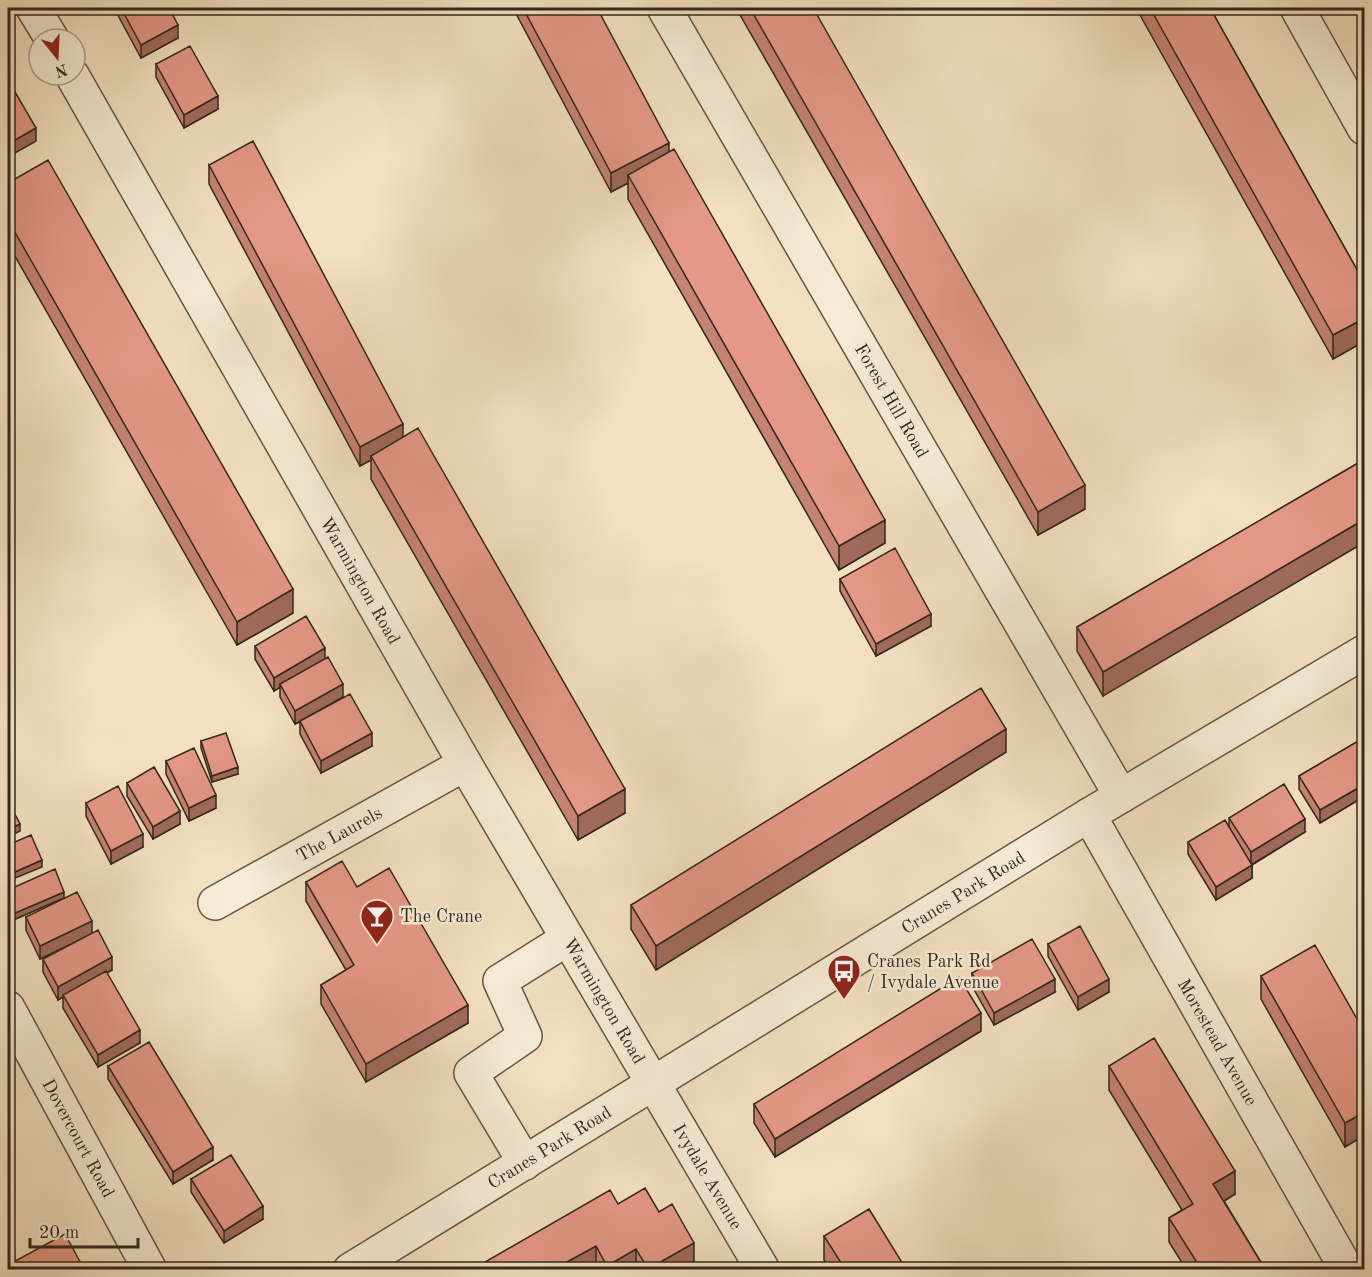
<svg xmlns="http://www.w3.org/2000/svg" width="1372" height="1277" font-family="'Old Standard TT',serif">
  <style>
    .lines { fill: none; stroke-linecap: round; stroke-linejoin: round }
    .minor-casing { stroke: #635645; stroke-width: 36 }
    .minor { stroke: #f7ecd7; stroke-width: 33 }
    .wall { fill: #c58374; stroke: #33271c; stroke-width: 1.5 }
    .shaded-wall { fill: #a06a5e; stroke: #33271c; stroke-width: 1.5 }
    .building { fill: #e59887; stroke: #33271c; stroke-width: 1.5 }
    .labels { text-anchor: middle; stroke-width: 5; stroke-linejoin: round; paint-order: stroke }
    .street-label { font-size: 18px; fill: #33271c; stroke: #f7ecd7 }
    .poi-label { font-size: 18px; fill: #33271c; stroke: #f7ecd7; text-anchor: start }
  </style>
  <rect width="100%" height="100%" fill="#f3e1c1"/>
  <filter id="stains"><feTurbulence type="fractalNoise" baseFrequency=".00333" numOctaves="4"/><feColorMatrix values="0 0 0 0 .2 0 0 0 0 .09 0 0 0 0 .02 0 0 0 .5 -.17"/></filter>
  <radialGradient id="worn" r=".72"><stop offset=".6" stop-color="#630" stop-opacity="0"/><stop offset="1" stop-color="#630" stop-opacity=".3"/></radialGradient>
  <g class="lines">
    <defs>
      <g id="minor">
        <path d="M33,8L52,39"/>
        <path id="s1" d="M664,8L1121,796"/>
        <path d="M1297,8L1364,128"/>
        <path id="s2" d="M72,75L465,764L763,1270"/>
        <path id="s3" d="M1089,815L1347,1270"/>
        <path id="s4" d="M215,903L465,764"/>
        <path id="s5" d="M8,1008L150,1270"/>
        <path d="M525,1163L471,1073L525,1036L500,981L567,939"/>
        <path id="s6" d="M350,1270L1089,815L1364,652"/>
      </g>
    </defs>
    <use href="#minor" class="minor-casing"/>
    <use href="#minor" class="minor"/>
  </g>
  <path class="wall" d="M114,8H169L178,38L141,58Z
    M513,8H597L669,152L885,543L839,570L628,199V183L611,192Z
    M736,8H813L1085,509L1038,535Z
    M1136,8H1210L1365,284V341L1333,359Z
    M156,64L218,109L184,128L156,77Z
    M209,165L403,437L625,813L578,840L371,479V460L360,466L209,184Z
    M8,183L293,613L237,645L8,244Z
    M1365,459L1103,696L1077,651V627Z
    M840,579L931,626L876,656L840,591Z
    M255,646L325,659L343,697L312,715L372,746L321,773L300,734V722L295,724L280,697V687L274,691L255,659Z
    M1365,737V796L1320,823L1299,789V776Z
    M201,741L238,774L212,782L201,748Z
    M1006,752L656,970L631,929V905Z
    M166,761L216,808L189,821L166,774Z
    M127,783L180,824L153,839L127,796Z
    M86,803L143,847L111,864L86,816Z
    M1229,818L1305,832L1252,865V878L1216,900L1188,854V842L1229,828Z
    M306,882L357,887L468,1023L366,1082L321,1004V985L346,970L306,901Z
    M8,890L64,898L13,920L8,907Z
    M26,917L92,933L112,970L107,973L140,1043L98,1067L63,1008V997L58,1000L43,972V959L81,939L40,959L26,930Z
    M1048,944L1109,992L1078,1010L1048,956Z
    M972,973L1055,992L994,1025L972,986Z
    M1261,976L1365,1033V1135L1345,1147L1261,999Z
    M981,1031L775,1157L754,1123V1104Z
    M108,1066L213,1160L173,1184L108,1079Z
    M1109,1066L1235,1194L1224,1201L1265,1269H1186L1169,1242V1218L1182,1210L1109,1090Z
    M191,1179L263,1219L224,1243L191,1192Z
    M618,1204L659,1212L694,1261L679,1269H637L636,1268L634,1269H599L596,1264L473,1269Z
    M824,1236L906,1269H830L824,1260Z"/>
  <path class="shaded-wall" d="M178,25V38L141,58V45Z
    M218,96V109L184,128V115Z
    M36,128V141L8,157V144Z
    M669,143V161L628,175V183L611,192V173Z
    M1365,318V341L1333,359V335Z
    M403,424V442L371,456V460L360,466V447Z
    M1085,485V509L1038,535V512Z
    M1365,519V542L1103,696V672Z
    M885,520V543L839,570V546Z
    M293,589V613L237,645V622Z
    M931,614V626L876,656V644Z
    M325,648V661L280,684V687L274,691V678Z
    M343,684V697L295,724V711Z
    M1006,729V752L656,970V946Z
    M372,733V746L321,773V761Z
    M238,767V774L212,782V776Z
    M1365,784V796L1320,823V810Z
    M625,789V813L578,840V816Z
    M216,795V808L189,821V808Z
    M180,811V824L153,839V827Z
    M1305,819V832L1251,865V852Z
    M20,824V831L8,837V830Z
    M143,834V847L111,864V851Z
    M42,860V867L8,881V875Z
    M1252,865V878L1216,900V887Z
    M64,892V898L13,920V914Z
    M92,921V934L40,959V946Z
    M112,957V970L58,1000V987Z
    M1055,979V992L994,1025V1013Z
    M1109,979V992L1078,1010V997Z
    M468,1005V1023L366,1082V1064Z
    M981,1013V1031L775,1157V1139Z
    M140,1030V1043L98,1067V1055Z
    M1365,1112V1135L1345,1147V1123Z
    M213,1147V1160L173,1184V1172Z
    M1235,1171V1194L1213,1208V1184Z
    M263,1206V1219L224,1243V1231Z
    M694,1243V1261L679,1269H648Z
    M596,1246V1264L587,1269H554Z
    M636,1249V1268L634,1269H607V1266Z"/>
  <path class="building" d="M121,8H169L178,25L141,45Z
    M523,8H597L669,143L611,173Z
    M750,8H813L1085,485L1038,512Z
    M1150,8H1210L1365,284V318L1333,335Z
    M190,46L218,96L184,115L156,64Z
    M8,80L36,128L8,144Z
    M253,141L403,424L360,447L209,165Z
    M674,149L885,520L839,546L628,175Z
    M48,160L293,589L237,622L8,220V183Z
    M418,428L625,789L578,816L371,456Z
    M1365,459V519L1103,672L1077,627Z
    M895,548L931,614L876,644L840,579Z
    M306,616L325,648L274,678L255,646Z
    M328,657L343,684L295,711L280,684Z
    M981,688L1006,729L656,946L631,905Z
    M350,694L372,733L321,761L300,721Z
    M226,733L238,767L212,776L201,741Z
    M1365,737V784L1320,810L1299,776Z
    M194,748L216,795L189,808L166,761Z
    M154,767L180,811L153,827L127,783Z
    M1284,784L1305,819L1251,852L1229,818Z
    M118,786L143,834L111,851L86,803Z
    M8,801L20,824L8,830Z
    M1225,820L1252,865L1216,887L1188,842Z
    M31,835L42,860L8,875V845Z
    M342,861L357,887L389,868L468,1005L366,1064L321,985L354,965L306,882Z
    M55,869L64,892L13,914L8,900V890Z
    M77,892L92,921L40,946L26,917Z
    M1080,926L1109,979L1078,997L1048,944Z
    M98,930L112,957L58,987L43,959Z
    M1032,939L1055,979L994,1013L972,973Z
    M1315,945L1365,1033V1112L1345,1123L1261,976Z
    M106,971L140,1030L98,1055L63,995Z
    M959,977L981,1013L775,1139L754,1104Z
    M1154,1038L1235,1171L1213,1184L1265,1269H1201L1169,1218L1193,1204L1109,1066Z
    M149,1042L213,1147L173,1172L108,1066Z
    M231,1155L263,1206L224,1231L191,1179Z
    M645,1188L659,1212L672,1204L694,1243L648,1269L636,1249L607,1266L596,1246L554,1269H473L610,1190L618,1204Z
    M869,1209L906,1269H845L824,1236Z
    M65,1234L84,1269H8V1265Z"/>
  <defs>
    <symbol id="bar-pin" viewBox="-11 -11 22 30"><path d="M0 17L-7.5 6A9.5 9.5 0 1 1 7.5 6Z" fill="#8f2418" stroke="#f7ecd7"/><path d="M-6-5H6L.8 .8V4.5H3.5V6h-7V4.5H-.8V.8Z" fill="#fff"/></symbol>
    <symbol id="bus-pin" viewBox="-11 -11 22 30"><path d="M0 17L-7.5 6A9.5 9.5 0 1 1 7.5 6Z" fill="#8f2418" stroke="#f7ecd7"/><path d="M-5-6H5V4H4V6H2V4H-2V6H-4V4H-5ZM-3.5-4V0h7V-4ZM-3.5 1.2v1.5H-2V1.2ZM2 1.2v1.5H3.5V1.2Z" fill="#fff"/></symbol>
  </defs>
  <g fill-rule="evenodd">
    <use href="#bar-pin" x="358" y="897" width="38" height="52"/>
    <use href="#bus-pin" x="825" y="952" width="38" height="52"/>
  </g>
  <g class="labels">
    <g class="street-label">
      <text dy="6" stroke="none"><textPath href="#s1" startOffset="454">Forest Hill Road</textPath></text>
      <text dy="6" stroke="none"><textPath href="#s2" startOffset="582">Warmington Road</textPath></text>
      <text dy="6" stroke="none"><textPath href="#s4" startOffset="142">The Laurels</textPath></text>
      <text dy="6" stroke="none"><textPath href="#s6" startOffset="720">Cranes Park Road</textPath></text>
      <text dy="6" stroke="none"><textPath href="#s2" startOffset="1068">Warmington Road</textPath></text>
      <text dy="6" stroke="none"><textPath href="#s3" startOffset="261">Morestead Avenue</textPath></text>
      <text dy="6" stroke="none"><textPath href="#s5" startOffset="148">Dovercourt Road</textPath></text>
      <text dy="6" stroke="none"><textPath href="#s6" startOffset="234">Cranes Park Road</textPath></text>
      <text dy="6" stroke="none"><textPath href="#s2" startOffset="1272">Ivydale Avenue</textPath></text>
    </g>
    <g class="poi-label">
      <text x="400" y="922">The Crane</text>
      <text x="867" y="967">Cranes Park Rd<tspan x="867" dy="21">/ Ivydale Avenue</tspan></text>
    </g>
  </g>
  <rect width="1372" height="1277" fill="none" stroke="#f3e1c1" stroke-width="30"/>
  <rect x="9" y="9" width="1354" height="1259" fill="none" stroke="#33271c" stroke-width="3"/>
  <rect x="15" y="15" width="1342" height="1247" fill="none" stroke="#33271c" stroke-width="1.5"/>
  <g transform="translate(57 57) rotate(162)"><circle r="28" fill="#f7ecd7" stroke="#a99d8c" stroke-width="1.5"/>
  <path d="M0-4.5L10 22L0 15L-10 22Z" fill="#8f2418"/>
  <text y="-9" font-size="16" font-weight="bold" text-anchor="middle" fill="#33271c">N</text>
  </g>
  <path d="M30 1238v9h108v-9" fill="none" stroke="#33271c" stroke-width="3"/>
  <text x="39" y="1238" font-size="18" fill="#33271c" stroke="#f7ecd7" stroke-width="4.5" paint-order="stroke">20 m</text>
  <rect width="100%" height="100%" filter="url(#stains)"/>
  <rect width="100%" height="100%" fill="url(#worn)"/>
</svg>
